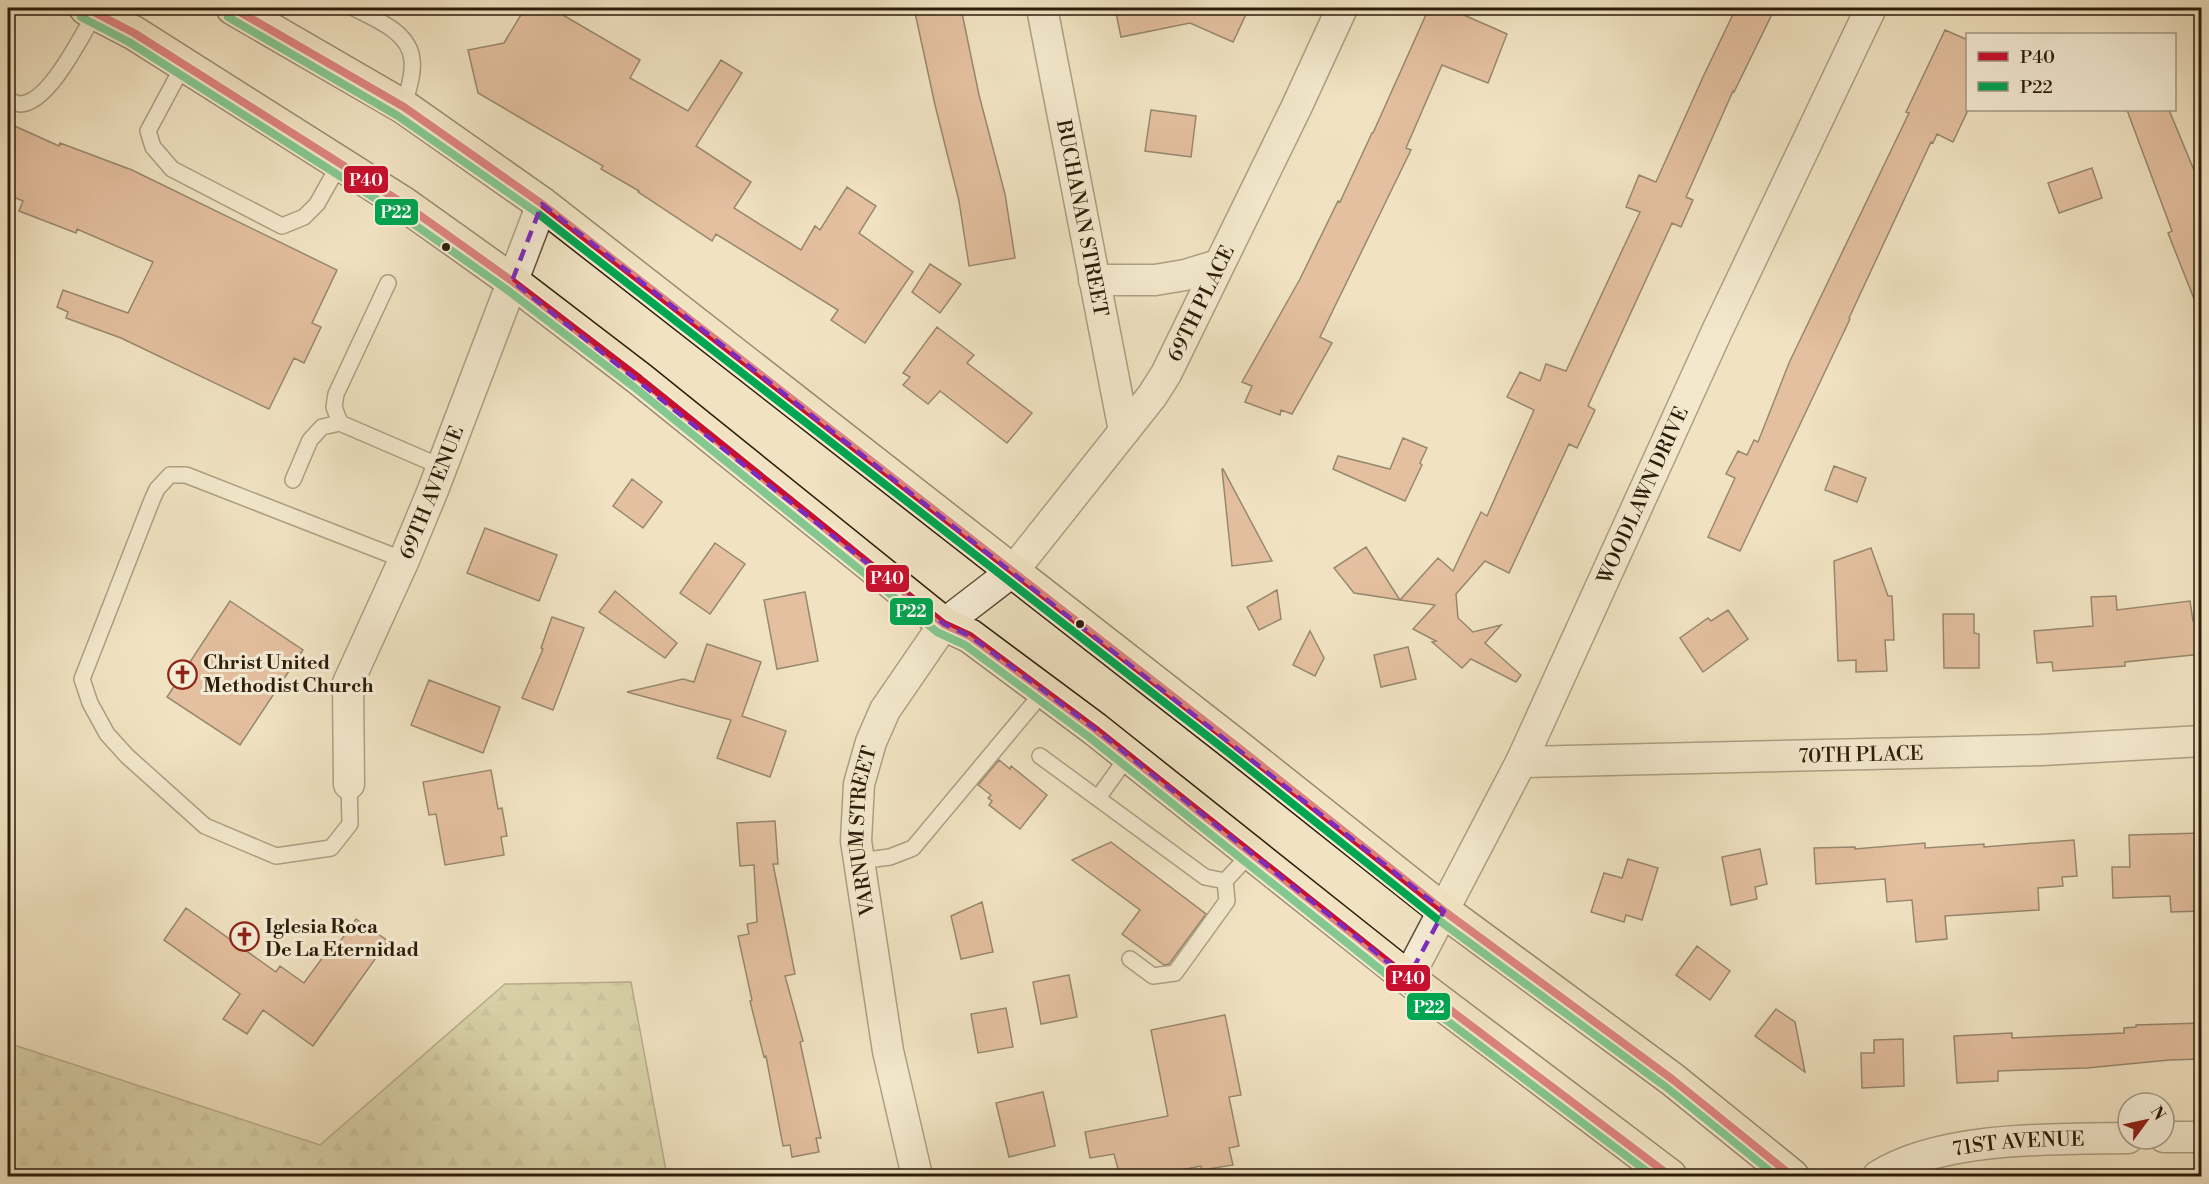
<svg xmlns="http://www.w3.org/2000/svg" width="2209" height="1184" font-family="'Libre Bodoni',serif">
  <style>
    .forest { fill: url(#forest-firs); stroke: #776e4c; stroke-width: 1.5 }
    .building { fill: #d59576; stroke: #2c1c0a; stroke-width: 1.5 }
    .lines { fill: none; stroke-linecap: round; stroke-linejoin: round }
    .service-casing { stroke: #5d4e38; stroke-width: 18 }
    .minor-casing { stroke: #5d4e38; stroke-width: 33 }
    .primary-casing { stroke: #2c1c0a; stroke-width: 36 }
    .service { stroke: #f6edd7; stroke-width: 15 }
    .minor { stroke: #f6edd7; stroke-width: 30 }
    .primary { stroke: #f1e3c2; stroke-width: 33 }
    .bus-1-casing { stroke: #f6edd7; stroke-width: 12 }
    .bus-2-casing { stroke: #f6edd7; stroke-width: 12 }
    .bus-1 { stroke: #c8102e; stroke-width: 8 }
    .bus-2 { stroke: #00a651; stroke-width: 8 }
    .marked { fill: none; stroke: #7b2cbf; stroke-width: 4.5; stroke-dasharray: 12 8; stroke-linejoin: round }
    .bus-dot { fill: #2c1c0a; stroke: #f6edd7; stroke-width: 2 }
    .labels { text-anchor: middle; stroke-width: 6; stroke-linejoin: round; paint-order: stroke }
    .street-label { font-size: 20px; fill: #2c1c0a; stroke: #f6edd7 }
    .poi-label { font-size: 20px; font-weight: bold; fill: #2c1c0a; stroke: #f6edd7; text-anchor: start }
    .line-badge { stroke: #f6edd7; stroke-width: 2 }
    .badge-label { font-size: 16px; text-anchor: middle; font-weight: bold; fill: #fff }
  </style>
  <defs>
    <pattern id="forest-firs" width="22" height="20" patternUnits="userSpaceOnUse" patternTransform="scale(1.5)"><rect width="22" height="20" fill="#c2c18e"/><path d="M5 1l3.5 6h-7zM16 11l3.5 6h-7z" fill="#a7a579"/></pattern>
  </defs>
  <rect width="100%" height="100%" fill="#f1e3c2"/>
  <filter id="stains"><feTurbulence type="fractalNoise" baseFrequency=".00333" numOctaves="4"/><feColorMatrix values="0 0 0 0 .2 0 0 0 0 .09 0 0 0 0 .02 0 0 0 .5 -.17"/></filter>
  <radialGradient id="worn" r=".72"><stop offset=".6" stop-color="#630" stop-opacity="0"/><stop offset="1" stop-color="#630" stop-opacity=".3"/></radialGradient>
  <path class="forest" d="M631,982L667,1176H8V1043L320,1145L505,984Z"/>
  <path class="building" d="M525,8H551L640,60L630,78L688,111L721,60L742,73L696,146L751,182L734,208L801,250L815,226L820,230L847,187L876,206L859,233L913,272L865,343L831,320L838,310L716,234L712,241L638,192L639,191L601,169L603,166L478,93L468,50L504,43Z
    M914,8H961L979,95L1005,194L1015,258L969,266L959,201L935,105Z
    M1115,8H1249L1233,42L1190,23L1121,37Z
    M1429,8H1448L1507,34L1488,83L1442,65L1406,148L1411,150L1320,337L1332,343L1292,414L1281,410L1280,415L1245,402L1252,386L1242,382L1300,279L1338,201L1340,202L1372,133H1373Z
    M1736,8H1775L1734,92L1733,91L1686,197L1693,200L1681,227L1672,223L1588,406L1595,410L1577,448L1569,444L1509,573L1485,561L1456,594L1458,618L1473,632L1501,625L1485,643L1521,675L1516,682L1471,659L1462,668L1432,642L1436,641L1413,629L1435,605L1400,600L1438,558L1453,571L1481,512L1487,516L1534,410L1507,397L1520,372L1540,381L1546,364L1566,371L1640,212L1626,207L1639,175L1656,182L1703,77Z
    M1945,30L1968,40V110L1953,142L1937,134L1933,143L1931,142L1849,318L1850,319L1740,551L1708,537L1735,478L1726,474L1738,451L1747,455L1754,440L1758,442L1789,363L1909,113L1906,112Z
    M1151,110L1196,116L1191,157L1145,151Z
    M2127,110H2169L2194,170L2202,168V313L2200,314L2168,233L2172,231Z
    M8,123L59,146L60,143L132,170L337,270L312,323L321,327L304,363L294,358L269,409L121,338L66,318L68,312L57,307L63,290L128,313L153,262L77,229L76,233L19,211L23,201L8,195Z
    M2092,168L2102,198L2059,213L2048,183Z
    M930,264L961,284L940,313L912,292Z
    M937,327L974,355L967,363L1032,413L1007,443L940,391L928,404L903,385L910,377L903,373Z
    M1403,438L1427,448L1420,463L1422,465L1405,501L1333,469L1338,456L1390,469Z
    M1834,466L1866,478L1857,502L1825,490Z
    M1222,469H1223L1272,561L1232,566Z
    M632,479L662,502L643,528L613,506Z
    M485,528L557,555L539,601L467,573Z
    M715,543L745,564L710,614L680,593Z
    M1366,547L1400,600L1354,593L1334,568Z
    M1871,548L1888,596H1892L1894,640H1885L1887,671L1856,672V660L1838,661L1834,561Z
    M1277,590L1281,619L1259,630L1247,607Z
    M615,591L677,643L665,658L599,612Z
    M805,592L818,661L777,669L764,600Z
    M2116,596L2117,610L2190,601L2193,621L2202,620V654L2125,662V666L2053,671L2052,662L2037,663L2034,631L2093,626L2091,597Z
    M230,601L303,650L240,745L167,697Z
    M1728,610L1748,639L1703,672L1680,638L1708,618L1711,621Z
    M1943,614H1974V633L1979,634V668H1944Z
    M552,617L584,628L553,710L522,698L543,649L541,648Z
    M1310,631L1324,658L1315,676L1293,665Z
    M707,644L761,662L742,716L786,731L770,777L717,758L731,720L627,692L683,679L694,682Z
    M1408,647L1416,679L1381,687L1374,655Z
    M429,680L500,707L483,753L411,725Z
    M999,760L1010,769L1011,766L1047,795L1020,829L989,805L992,801L988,798L991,795L978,785Z
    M491,770L498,809L502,808L507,836L501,837L504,855L445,865L436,814L429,815L423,782Z
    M775,821L778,864H773L795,974L785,976L803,1041L800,1042L821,1138H816L819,1152L792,1157L790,1145L783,1146L766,1056L764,1057L750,1001L752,1000L738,936L749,934L747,924L757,922L754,865L740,866L737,823Z
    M2202,833V911L2171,912L2170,896L2113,898L2112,867H2130L2129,835Z
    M2074,840L2077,876L2062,877L2063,886L2038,888L2039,910L1945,916L1947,939L1916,942L1912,900L1887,902L1885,879L1816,884L1814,848L1855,847V849L1925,843V848L1984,844V847Z
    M1111,842L1206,914L1169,964L1164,965L1122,934L1140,910L1072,860Z
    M1760,849L1767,884L1755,887L1757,899L1731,905L1722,857Z
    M1628,859L1658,868L1642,920L1626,915L1624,922L1591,912L1604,873L1622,878Z
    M982,902L993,952L961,959L951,916Z
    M186,908L276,972L280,966L304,983L328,950L332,953L356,919L388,941L313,1046L263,1010L247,1034L223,1019L240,994L164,940Z
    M1697,946L1730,971L1710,1000L1676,975Z
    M1069,975L1077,1017L1041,1024L1033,982Z
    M1006,1008L1013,1047L978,1053L971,1014Z
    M1776,1009L1795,1022L1805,1072L1755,1036Z
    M1225,1015L1241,1095L1229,1097L1239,1146L1229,1148L1233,1165L1202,1170L1201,1166L1149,1176L1148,1171L1120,1176L1114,1154L1090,1158L1085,1132L1168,1116L1151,1030Z
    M2202,1023V1059L2169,1060L2087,1068L1998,1071V1081L1957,1083L1954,1036L2012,1033V1038L2124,1033V1028L2136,1027V1025Z
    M1903,1039L1904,1086L1862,1088L1861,1053H1874V1040Z
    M1043,1092L1055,1146L1009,1157L996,1103Z"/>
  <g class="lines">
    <defs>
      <path id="service" d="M354,8C375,19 410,32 412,60C414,75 407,92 404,107
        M184,64L148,131L153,147L172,169L282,226L304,217L317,204L340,163
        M8,100C11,101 17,104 21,104C50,102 81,36 96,12
        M388,283L336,394L334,407L340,423L442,467
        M293,480L310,440L322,427L340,423
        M1040,756L1205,877L1225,881L1251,853
        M349,784L350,824L331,848L276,856L205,826L127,756L107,734L90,703L82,679L152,500L157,489L170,475H186L404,560
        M1098,798L1128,756
        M859,861L890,857L913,848L1044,691
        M1130,959L1153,976L1175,973L1227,901L1225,881"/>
      <g id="minor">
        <path id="s1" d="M1042,8L1124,431"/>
        <path d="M1094,280H1155L1185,275L1218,265"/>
        <path id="s2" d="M1521,762L2042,750L2202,741"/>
        <path id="s3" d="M349,784L348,683L404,560L433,490L542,204"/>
        <path id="s4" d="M1408,978L1521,762L1717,331L1871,8"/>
        <path d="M2164,1137H2202"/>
        <path id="s5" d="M917,1176L888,1051L856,841L859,784L871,742L885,710L944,624L1013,571L1152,396L1166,374L1297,106L1342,8"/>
        <path id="s6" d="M1878,1176C1942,1136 2054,1139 2128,1138"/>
      </g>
      <path id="primary" d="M86,8L134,33L404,204L512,281L640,379L944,624L970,636L1095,729L1408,978L1670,1176
        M233,8L404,107L542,204L1239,748L1444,911L1672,1079L1792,1176"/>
    </defs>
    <use href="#service" class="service-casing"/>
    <use href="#minor" class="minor-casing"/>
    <use href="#primary" class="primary-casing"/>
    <use href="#service" class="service"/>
    <use href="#minor" class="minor"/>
    <use href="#primary" class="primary"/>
    <defs>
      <path id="bus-1" d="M86,8L134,33L404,204L512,281L640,379L944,624L970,636L1095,729L1408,978L1670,1176
        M233,8L404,107L542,204L1239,748L1444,911L1672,1079L1792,1176"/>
      <path id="bus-2" d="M81,17L129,42L398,213L506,289L634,387L937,632L965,645L1089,737L1401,986L1653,1176
        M228,17L398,116L536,212L1233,756L1437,919L1666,1087L1776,1176"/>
    </defs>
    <use href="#bus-1" class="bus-1-casing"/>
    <use href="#bus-2" class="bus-2-casing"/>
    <use href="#bus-1" class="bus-1"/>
    <use href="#bus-2" class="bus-2"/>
  </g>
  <path d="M0 0H2209V1184H0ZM542,204L1444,911L1408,978L1095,729L970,636L944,624L512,281Z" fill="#f1e3c2" fill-opacity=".55" fill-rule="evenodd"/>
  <path class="marked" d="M542,204L1444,911L1408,978L1095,729L970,636L944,624L512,281Z"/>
  <defs>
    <symbol id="church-ring" viewBox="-11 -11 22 22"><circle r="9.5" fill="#f6edd7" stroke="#8f2418" stroke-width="1.5"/><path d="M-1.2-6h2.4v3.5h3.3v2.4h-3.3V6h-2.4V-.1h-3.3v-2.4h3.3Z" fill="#8f2418"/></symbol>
  </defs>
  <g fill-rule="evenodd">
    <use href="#church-ring" x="166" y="658" width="33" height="33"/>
    <use href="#church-ring" x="228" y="920" width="33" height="33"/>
  </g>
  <g class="bus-dot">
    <circle cx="446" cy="247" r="5"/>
    <circle cx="1080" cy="624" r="5"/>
  </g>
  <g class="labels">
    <g class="street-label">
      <text dy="7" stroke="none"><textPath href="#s1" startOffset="214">BUCHANAN STREET</textPath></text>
      <text dy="7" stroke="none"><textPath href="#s5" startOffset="996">69TH PLACE</textPath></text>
      <text dy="7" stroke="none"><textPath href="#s3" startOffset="309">69TH AVENUE</textPath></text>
      <text dy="7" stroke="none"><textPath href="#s4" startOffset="537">WOODLAWN DRIVE</textPath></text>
      <text dy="7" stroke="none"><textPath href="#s2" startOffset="340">70TH PLACE</textPath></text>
      <text dy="7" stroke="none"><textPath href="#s5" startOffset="351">VARNUM STREET</textPath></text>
      <text dy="7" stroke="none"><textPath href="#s6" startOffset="146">71ST AVENUE</textPath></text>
    </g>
    <g class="poi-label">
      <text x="203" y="669">Christ United<tspan x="203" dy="23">Methodist Church</tspan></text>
      <text x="265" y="933">Iglesia Roca<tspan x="265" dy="23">De La Eternidad</tspan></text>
    </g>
  </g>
  <g class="line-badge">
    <rect x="343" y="165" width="46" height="29" rx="6" fill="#c8102e"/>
    <rect x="374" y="198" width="45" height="28" rx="6" fill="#00a651"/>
    <rect x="865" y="564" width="45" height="29" rx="6" fill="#c8102e"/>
    <rect x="889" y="597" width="45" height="29" rx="6" fill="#00a651"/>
    <rect x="1385" y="964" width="46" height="28" rx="6" fill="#c8102e"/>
    <rect x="1406" y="992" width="45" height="29" rx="6" fill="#00a651"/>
  </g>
  <g class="badge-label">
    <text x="366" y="186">P40</text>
    <text x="396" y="218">P22</text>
    <text x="887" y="584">P40</text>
    <text x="911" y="617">P22</text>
    <text x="1408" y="984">P40</text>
    <text x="1429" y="1013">P22</text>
  </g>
  <rect width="2209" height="1184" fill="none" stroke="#f1e3c2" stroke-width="30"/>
  <rect x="9" y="9" width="2191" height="1166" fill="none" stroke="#2c1c0a" stroke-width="3"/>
  <rect x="15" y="15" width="2179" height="1154" fill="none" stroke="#2c1c0a" stroke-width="1.5"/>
  <rect x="1966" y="33" width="210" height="78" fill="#f6edd7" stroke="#a59985" stroke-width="1.5"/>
  <rect x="1978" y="52" width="30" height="9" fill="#c8102e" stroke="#a59985" stroke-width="1.5"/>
  <text x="2020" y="63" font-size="18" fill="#2c1c0a">P40</text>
  <rect x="1978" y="82" width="30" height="9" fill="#00a651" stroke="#a59985" stroke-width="1.5"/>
  <text x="2020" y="93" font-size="18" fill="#2c1c0a">P22</text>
  <g transform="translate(2146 1121) rotate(57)"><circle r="28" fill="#f6edd7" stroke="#a59985" stroke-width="1.5"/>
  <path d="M0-4.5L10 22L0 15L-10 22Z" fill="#8f2418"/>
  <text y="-9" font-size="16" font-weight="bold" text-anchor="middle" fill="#2c1c0a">N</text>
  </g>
  <rect width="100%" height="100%" filter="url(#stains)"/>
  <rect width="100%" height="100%" fill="url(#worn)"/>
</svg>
